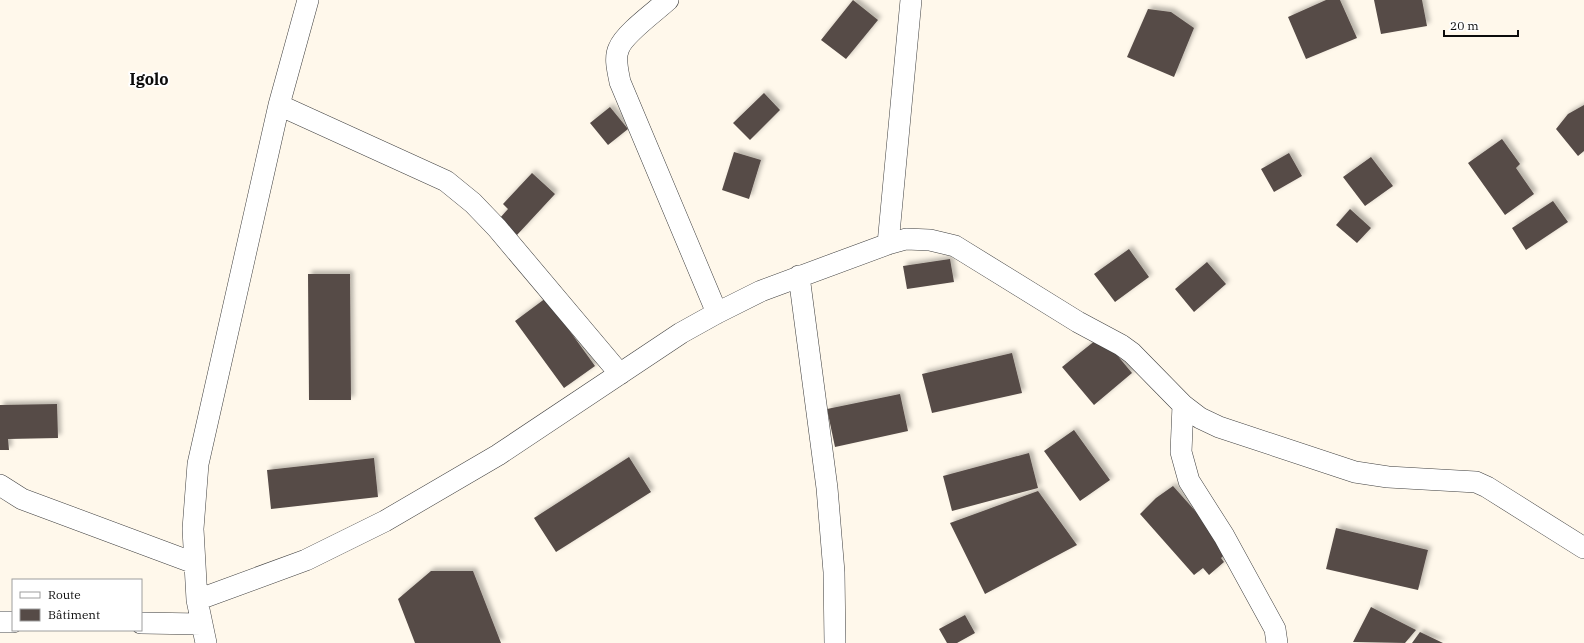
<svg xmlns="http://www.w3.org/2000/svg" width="1584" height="643" font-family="'IBM Plex Serif',serif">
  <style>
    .building { fill: #564b47; filter: url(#shadow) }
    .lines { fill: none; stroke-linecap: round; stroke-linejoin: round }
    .street-casing { stroke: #3f3f3f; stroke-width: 22 }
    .street { stroke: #fff; stroke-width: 21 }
    .labels { text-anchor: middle; stroke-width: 4; stroke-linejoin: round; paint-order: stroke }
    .quarter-label { font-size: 16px; font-weight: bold; fill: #0c0c0c; stroke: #fff }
  </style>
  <defs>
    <filter id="shadow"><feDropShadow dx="3.5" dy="-3.5" stdDeviation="2" flood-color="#0004"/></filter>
  </defs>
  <rect width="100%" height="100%" fill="#fff8eb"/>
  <path class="building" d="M853,0L878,20L846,59L821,40Z
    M1326,0H1340L1357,38L1306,59L1288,17Z
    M1374,0H1422L1427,26L1381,34Z
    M1148,9L1171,12L1194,28L1174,77L1127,57Z
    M764,93L780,110L750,140L733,123Z
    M1584,105V151L1578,156L1556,129L1568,114Z
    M610,107L628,129L608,145L590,123Z
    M1502,139L1520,164L1516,168L1534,194L1505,215L1468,163Z
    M734,152L761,160L749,199L722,190Z
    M1289,153L1302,176L1274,192L1261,169Z
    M1371,157L1393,186L1365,206L1343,177Z
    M532,173L555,194L517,235L499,219L508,209L503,204Z
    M1553,201L1568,222L1526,250L1512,228Z
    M1350,209L1371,228L1357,243L1336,225Z
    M1129,249L1149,277L1115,302L1094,274Z
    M950,259L954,282L907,289L903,266Z
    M1207,262L1226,284L1194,312L1175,289Z
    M308,274H350L351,400H309Z
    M546,298L595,366L564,388L515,321Z
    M1101,336L1132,373L1094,405L1062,367Z
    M1012,353L1022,393L932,413L922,374Z
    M900,394L908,431L835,447L827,409Z
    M57,404L58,438L8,439L9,450H0V405Z
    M1074,430L1110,480L1080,501L1044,451Z
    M1029,453L1038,488L952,511L943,476Z
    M629,457L651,492L556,552L534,518Z
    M374,458L378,497L271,509L267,470Z
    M1173,486L1230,550L1221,558L1224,562L1209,575L1203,568L1194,575L1140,514L1156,498Z
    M1038,491L1077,545L985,594L950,523Z
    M1336,528L1428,550L1418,590L1326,569Z
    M431,571H473L501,643H415L398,599Z
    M1371,607L1416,630L1405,643L1353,642Z
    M965,615L975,633L957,643H947L939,629Z
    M1420,632L1443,643H1412Z"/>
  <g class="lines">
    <defs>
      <path id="street" d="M668,0C656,11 624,34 619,48C614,58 618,71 620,82L717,313
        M279,105L446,181L473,203L497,228L620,374
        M888,244L911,0
        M799,276L827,488L834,572L835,643
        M1183,405L1181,452L1189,481L1224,536L1275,629L1277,643
        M0,485L22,499L194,563
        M197,600L306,560L385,521L498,455L681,333L717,313L761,291L888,244L906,239L930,240L955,246L1078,322L1121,345L1132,353L1183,405L1200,418L1219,427L1355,472L1388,477L1476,482L1487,487L1584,548
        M0,622H13
        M141,623L201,624
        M206,643L197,600L193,529L198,464L279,105L308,0"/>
    </defs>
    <use href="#street" class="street-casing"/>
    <use href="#street" class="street"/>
  </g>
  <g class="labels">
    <g class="quarter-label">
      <text x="149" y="85">Igolo</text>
    </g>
  </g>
  <rect x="12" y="579" width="130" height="52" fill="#ffffff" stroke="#9e9e9e"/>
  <rect x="20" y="592" width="20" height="6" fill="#ffffff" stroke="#9e9e9e"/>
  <text x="48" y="599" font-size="12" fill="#0c0c0c">Route</text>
  <rect x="20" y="609" width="20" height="12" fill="#564b47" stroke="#9e9e9e"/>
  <text x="48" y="619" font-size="12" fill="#0c0c0c">Bâtiment</text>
  <path d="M1444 30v6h74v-6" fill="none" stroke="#0c0c0c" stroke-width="2"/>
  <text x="1450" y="30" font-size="12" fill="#0c0c0c" stroke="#ffffff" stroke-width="3" paint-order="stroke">20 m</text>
</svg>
